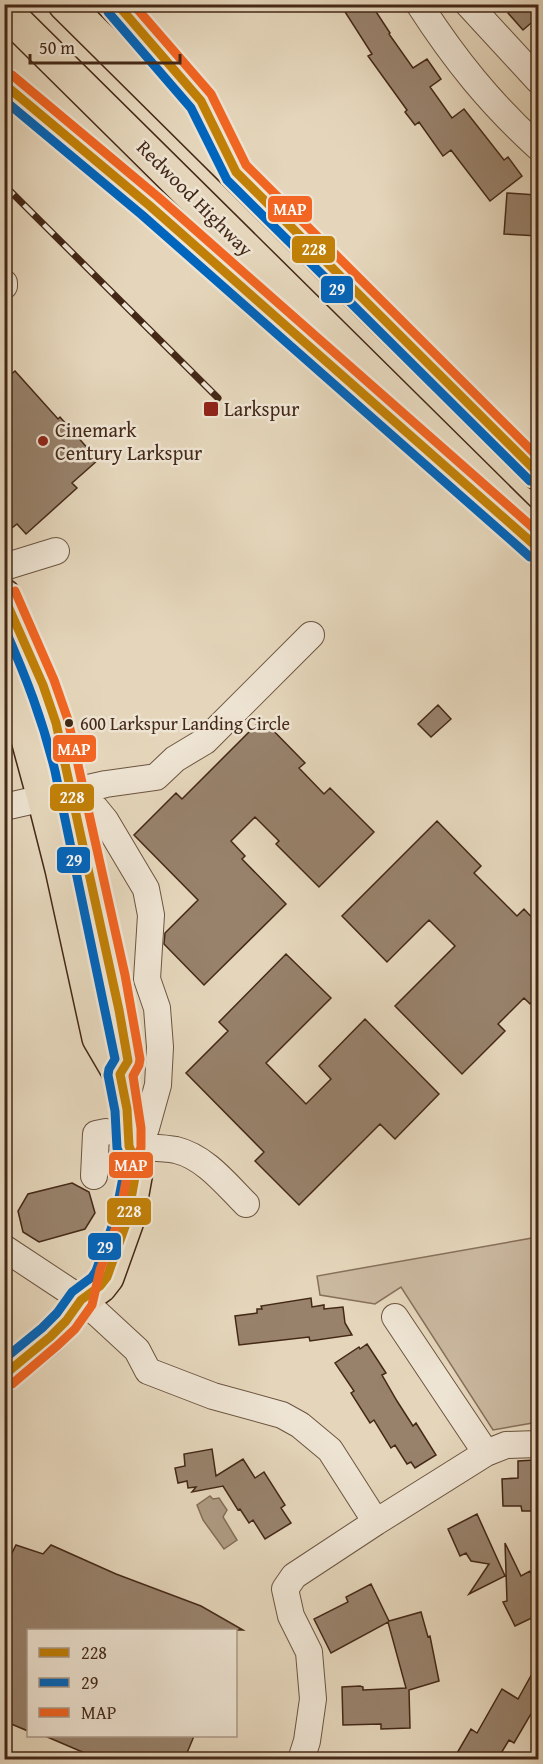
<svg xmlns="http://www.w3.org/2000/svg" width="543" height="1764" font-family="'Gentium Book Plus',serif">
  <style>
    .green { fill: #cab89f; stroke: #87705b; stroke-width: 1.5 }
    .water { fill: #ae9b83; stroke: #846d58; stroke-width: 1.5 }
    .building { fill: #98826c; stroke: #442817; stroke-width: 1.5 }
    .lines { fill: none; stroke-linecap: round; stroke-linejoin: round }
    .minor-casing { stroke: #6c5440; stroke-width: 28 }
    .major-casing { stroke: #442817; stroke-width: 36 }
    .highway-casing { stroke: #442817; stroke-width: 36 }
    .minor { stroke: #eee4d3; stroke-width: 26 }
    .major { stroke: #e5d6bb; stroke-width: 33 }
    .highway { stroke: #e5d6bb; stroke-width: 33 }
    .rail-casing { stroke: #442817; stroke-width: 7 }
    .rail { stroke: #eee4d3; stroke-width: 4.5; stroke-dasharray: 14; stroke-linecap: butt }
    .bus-1-casing { stroke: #eee4d3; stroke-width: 14 }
    .bus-2-casing { stroke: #eee4d3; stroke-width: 14 }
    .bus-3-casing { stroke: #eee4d3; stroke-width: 14 }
    .bus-1 { stroke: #c18007; stroke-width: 9 }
    .bus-2 { stroke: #0065bd; stroke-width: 9 }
    .bus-3 { stroke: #f26522; stroke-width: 9 }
    .poi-dot { fill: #8f2418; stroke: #eee4d3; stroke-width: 2 }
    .bus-dot { fill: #442817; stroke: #eee4d3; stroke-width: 2 }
    .labels { text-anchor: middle; stroke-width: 5; stroke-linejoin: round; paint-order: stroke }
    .bus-label { font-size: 18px; fill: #442817; stroke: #eee4d3; text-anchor: start }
    .street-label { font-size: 20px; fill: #442817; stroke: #eee4d3 }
    .poi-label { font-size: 20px; fill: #442817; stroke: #eee4d3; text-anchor: start }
    .line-badge { stroke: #eee4d3; stroke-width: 2 }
    .badge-label { font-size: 16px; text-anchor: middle; font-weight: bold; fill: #fff }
  </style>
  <rect width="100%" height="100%" fill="#e5d6bb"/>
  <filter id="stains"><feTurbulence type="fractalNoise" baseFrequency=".00333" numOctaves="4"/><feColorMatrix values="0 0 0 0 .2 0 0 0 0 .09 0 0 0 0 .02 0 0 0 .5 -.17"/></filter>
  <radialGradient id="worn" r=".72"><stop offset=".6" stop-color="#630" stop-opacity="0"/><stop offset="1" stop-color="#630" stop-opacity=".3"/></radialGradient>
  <path class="green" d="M538,1237V1422L493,1430L401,1287L375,1304L320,1295L317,1276Z"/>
  <path class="water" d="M210,1496L213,1499L219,1498L227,1510L223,1517L237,1540L224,1549L203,1520L197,1505Z"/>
  <path class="building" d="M340,4H371L390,33L389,34L413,68L427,59L441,79L430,87L452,118L464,109L504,160L508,157L522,176L490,201L451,150L443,156L419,122L415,125L405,112L407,110L368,56L372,54Z
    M518,4H538V17L523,30L508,13Z
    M507,193L536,195V205L538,206V236L504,234Z
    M15,371L58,419L60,417L98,460L72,483L77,488L26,534L17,524L4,534V380Z
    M438,705L451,719L431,737L418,724Z
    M262,719L305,763L299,768L324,794L330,788L374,832L319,887L276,844L279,841L255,817L231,841L245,856L242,859L286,904L204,985L164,944L165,933L198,900L134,835L176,793L182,799Z
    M437,821L481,866L474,873L517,916L524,909L538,924V995L530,1004L524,998L498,1024L505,1031L462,1074L395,1006L455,946L429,920L387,962L342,916Z
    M286,954L331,998L266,1063L306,1104L331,1079L319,1066L365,1019L439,1094L395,1139L380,1124L299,1205L255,1161L264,1152L186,1073L228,1031L219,1022Z
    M72,1183L89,1192L95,1213L85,1229L39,1242L23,1232L18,1211L28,1194Z
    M311,1298L312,1307L324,1305V1309L343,1307L345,1323L352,1335L310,1341L309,1337L239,1345L235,1316L257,1313V1309H262L261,1306Z
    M367,1344L386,1373L382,1375L397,1401L413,1426L416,1423L436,1455L415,1468L411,1462L407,1464L395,1445L391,1448L374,1420L370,1423L351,1393L354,1391L335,1363L359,1347L360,1349Z
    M212,1449L216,1476L243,1459L255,1478L264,1472L285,1505L281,1508L291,1523L265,1539L253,1520L249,1523L240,1509L238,1510L223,1486L192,1492L196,1487L188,1488L187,1481L178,1483L175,1468L185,1466L184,1454Z
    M534,1460V1469H538V1500H535V1511H522L521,1506H503L502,1479L518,1478V1461Z
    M477,1514L505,1576L469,1594L489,1564L471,1561L466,1553L460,1556L448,1529Z
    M505,1543L521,1576L530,1571L538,1588V1615L515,1626L503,1602L507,1601Z
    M16,1545L43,1554L51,1545L116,1574L201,1606L243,1630H28V1731L4,1721V1558L9,1559Z
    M371,1584L389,1621L421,1612L428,1637L430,1636L439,1681L409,1690L410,1728L381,1729V1724L343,1725L342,1687L360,1686L363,1687V1690L406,1688L388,1622L331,1653L314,1619L348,1602L346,1597Z
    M538,1663V1716L532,1712L514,1743L509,1740L497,1760H453L471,1729L477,1733L502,1689L518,1699Z
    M45,1736H194L184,1760H101Z"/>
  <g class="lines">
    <defs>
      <path id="minor" d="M419,4C455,60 490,103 538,147
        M468,4L538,80
        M4,283V286
        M4,567L56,551
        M4,807L106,784L156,777L175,759L205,741L311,635
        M96,809L105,820L146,889L151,915L147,979L157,1008L160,1047L158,1085L146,1128
        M129,1146C144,1148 161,1147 176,1150C205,1157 226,1184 246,1204
        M94,1176L96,1134L106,1132
        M4,1248L69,1291L98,1314L137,1350L148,1371L213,1396L282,1415L300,1425L330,1450L376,1522L294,1576L285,1589L291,1616L309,1652L313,1699L307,1741L301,1760
        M395,1317L486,1453
        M376,1522L486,1453L506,1445L538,1444"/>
      <path id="major" d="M4,596L43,685L56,723L67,768L113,978L128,1061L120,1074
        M4,671L26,732L44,798L62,869L99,1038L120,1074L127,1109L129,1146L137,1166L127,1221L107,1277L100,1286L81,1300L66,1321L50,1337L4,1375"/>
      <path id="highway" d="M65,4L538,473
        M117,4L201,101L226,151
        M4,10L538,538
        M4,84L150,206L364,395"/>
    </defs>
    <use href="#minor" class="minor-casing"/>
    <use href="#major" class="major-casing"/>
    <use href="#highway" class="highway-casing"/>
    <use href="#minor" class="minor"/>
    <use href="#major" class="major"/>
    <use href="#highway" class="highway"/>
    <defs>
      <path id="rail" d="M4,185L218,398"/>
    </defs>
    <use href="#rail" class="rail-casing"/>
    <use href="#rail" class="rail"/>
    <defs>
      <path id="bus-1" d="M117,4L201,101L236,172L538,473
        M4,84L150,206L538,548
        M4,597L43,685L56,723L119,1010L128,1061L120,1074L127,1109L129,1146L137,1166L127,1221L107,1277L100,1286L81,1300L66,1321L50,1337L4,1375"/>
      <path id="bus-2" d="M108,12L191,108L227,180L530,481
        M4,100L142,215L530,557
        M4,627C26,677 42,718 55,771L115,1059L109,1069L108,1075L115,1111L117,1148L125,1167L115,1218L96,1271L92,1277L72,1292L57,1313L42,1328L4,1359"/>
      <path id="bus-3" d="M133,4L211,94L246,165L538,457
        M12,75L158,197L538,532
        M12,1384L58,1345L75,1329L92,1305L100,1270L119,1219L128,1170L141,1148V1128L133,1076L139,1065L140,1059L125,975L68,720L54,680L15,591"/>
    </defs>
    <use href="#bus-1" class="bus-1-casing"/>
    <use href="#bus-2" class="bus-2-casing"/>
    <use href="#bus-3" class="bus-3-casing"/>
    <use href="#bus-1" class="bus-1"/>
    <use href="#bus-2" class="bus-2"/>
    <use href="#bus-3" class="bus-3"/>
  </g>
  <g class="poi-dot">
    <rect x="203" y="401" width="16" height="16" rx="3"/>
    <circle cx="43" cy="441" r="6"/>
  </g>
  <circle class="bus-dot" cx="69" cy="723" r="5"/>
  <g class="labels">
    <g class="bus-label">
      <text x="80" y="730">600 Larkspur Landing Circle</text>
    </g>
    <g class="street-label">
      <text transform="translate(195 198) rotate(45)" y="7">Redwood Highway</text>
    </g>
    <g class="poi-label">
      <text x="224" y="416">Larkspur</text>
      <text x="55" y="437">Cinemark<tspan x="55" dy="23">Century Larkspur</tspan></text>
    </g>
  </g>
  <g class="line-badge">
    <rect x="267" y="195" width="46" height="28" rx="6" fill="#f26522"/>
    <rect x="291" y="235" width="45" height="29" rx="6" fill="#c18007"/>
    <rect x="320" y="275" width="34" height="29" rx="6" fill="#0065bd"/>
    <rect x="52" y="734" width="45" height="29" rx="6" fill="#f26522"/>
    <rect x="49" y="783" width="46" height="29" rx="6" fill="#c18007"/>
    <rect x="56" y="846" width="35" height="28" rx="6" fill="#0065bd"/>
    <rect x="108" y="1151" width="46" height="28" rx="6" fill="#f26522"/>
    <rect x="106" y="1197" width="46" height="29" rx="6" fill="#c18007"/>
    <rect x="87" y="1232" width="35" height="29" rx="6" fill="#0065bd"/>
  </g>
  <g class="badge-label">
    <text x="290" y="215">MAP</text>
    <text x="314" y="255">228</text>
    <text x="337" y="295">29</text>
    <text x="74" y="755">MAP</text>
    <text x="72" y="803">228</text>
    <text x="74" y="866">29</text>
    <text x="131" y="1171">MAP</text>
    <text x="129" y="1217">228</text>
    <text x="105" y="1253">29</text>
  </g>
  <rect width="543" height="1764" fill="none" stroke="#e5d6bb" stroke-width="24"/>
  <rect x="6" y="6" width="531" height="1752" fill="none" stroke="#442817" stroke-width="3"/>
  <rect x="12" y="12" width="519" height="1740" fill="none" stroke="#442817" stroke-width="1.5"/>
  <rect x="27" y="1629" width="210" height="108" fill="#eee4d3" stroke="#aa9988" stroke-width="1.5"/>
  <rect x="39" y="1648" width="30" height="9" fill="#c18007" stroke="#aa9988" stroke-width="1.5"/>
  <text x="81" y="1659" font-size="18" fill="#442817">228</text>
  <rect x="39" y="1678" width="30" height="9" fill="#0065bd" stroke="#aa9988" stroke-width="1.5"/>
  <text x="81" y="1689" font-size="18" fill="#442817">29</text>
  <rect x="39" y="1708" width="30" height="9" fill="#f26522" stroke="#aa9988" stroke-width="1.5"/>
  <text x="81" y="1719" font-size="18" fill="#442817">MAP</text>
  <path d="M30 54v9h150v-9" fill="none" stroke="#442817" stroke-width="3"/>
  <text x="39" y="54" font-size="18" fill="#442817" stroke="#eee4d3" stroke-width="4.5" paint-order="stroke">50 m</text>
  <rect width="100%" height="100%" filter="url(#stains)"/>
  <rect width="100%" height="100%" fill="url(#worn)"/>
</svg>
